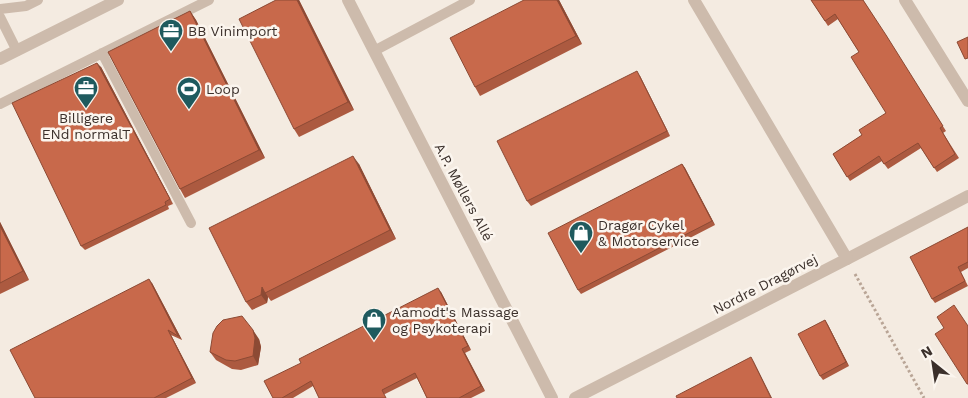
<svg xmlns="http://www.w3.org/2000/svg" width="968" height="398" font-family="'Work Sans',sans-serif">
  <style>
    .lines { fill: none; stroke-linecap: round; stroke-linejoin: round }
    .path { stroke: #b9a596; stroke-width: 3; stroke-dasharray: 2.5 2.5; stroke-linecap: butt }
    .service { stroke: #cdbbac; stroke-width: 10 }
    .minor { stroke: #cdbbac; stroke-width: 12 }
    .tertiary { stroke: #cdbbac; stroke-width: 12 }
    .wall { fill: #ac5a40 }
    .shaded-wall { fill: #8c4a34 }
    .building { fill: #c8694b; stroke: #8c4a34 }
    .labels { text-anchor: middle; stroke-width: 5; stroke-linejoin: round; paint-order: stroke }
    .poi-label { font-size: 14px; fill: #3b302b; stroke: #fbf5ee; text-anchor: start }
    .street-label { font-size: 14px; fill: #3b302b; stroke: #fbf5ee }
  </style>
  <rect width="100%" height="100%" fill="#f4ebe1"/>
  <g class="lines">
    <path class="path" d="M855,274L924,398"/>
    <path class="service" d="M0,9L26,6L38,0
      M0,17L17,51
      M374,51L470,0
      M102,53L191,223
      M0,104L209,0"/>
    <path class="minor" d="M348,0L552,398
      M905,0L968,101
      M0,59L118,0
      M847,259L968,196"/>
    <path class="tertiary" d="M575,398L847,259L694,0"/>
  </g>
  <path class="wall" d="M276,0H299L354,110L299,137L294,129Z
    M524,0H559L582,44L480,96L475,87Z
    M811,0H863L946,131L943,133L959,158L937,172L921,148L888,169L882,161L850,181L833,154L862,135L886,113L859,52L838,19L828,26Z
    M190,11L196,20L265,158L185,198L180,189Z
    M101,67L173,204L168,206L169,209L85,250L81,246Z
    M640,76L670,136L531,206L527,201Z
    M359,164L396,239L271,301L268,297L267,303L252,310L246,302Z
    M682,164L685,168L715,225L581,294L578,290Z
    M0,222L29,280L0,294Z
    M968,227V268L961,272L968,286L935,303L932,299Z
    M152,283L182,340L171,335L196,383L166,398H35Z
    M441,292L471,350L465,353L485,391L471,398H427L417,378L385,394L313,386L293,398H273Z
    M825,320L828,325L849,366L823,380L820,376Z
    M259,339L261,347L258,365L241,370L232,369L216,360L210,352Z"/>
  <path class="shaded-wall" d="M297,0H299L354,110L348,102Z
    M557,0H559L582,44L576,36Z
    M190,11L196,20L265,158L259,150Z
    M97,63L101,67L173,204L170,199Z
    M637,71L640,76L670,136L667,131Z
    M353,156L359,164L396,239L390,230Z
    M682,164L685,168L715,225L712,221Z
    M0,222L29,280L23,271L0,226Z
    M149,279L152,283L182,340L178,336Z
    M262,287L268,297L267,303L261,295Z
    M438,288L441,292L471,350L468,346Z
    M825,320L828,325L849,366L846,362Z
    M168,330L171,335L196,383L192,378Z
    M253,330L259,339L261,347L258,365L253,356Z
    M462,349L465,353L485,391L481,386Z
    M751,357L754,362L772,398H771Z"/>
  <path class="building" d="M276,0H297L348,102L294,129L239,19Z
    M524,0H557L576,36L475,87L450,38Z
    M811,0H863L886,35L943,126L940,128L955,154L934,168L918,143L884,164L879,156L847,177L833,154L862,135L859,130L886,113L851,57L859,52L835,14L825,21Z
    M190,11L259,150L180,189L108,52Z
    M968,37V58L965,59L957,42Z
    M97,63L170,199L165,202L166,205L81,246L12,103Z
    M637,71L667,131L527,201L497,141Z
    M353,156L390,230L265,293L262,287L261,295L246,302L209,228Z
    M682,164L712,221L578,290L548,233Z
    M0,226L23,271L0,283Z
    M968,227V262L958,267L965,281L932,299L910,257Z
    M149,279L178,336L168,330L192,378L154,398H35L10,350Z
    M438,288L468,346L462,349L481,386L459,398H427L415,373L382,390L386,398H319L311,381L282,398H273L264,381L301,363L299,359Z
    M954,305L968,326V384H967L935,334L944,328L937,317Z
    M242,316L253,330L255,338L253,356L235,361L226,360L210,352L213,333L217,326L223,320Z
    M825,320L846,362L820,376L798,334Z
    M751,357L771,398H677L676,396Z"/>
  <defs>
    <symbol id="office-pin" viewBox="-11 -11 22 30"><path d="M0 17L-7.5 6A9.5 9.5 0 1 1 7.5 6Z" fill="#1f5a5e" stroke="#fbf5ee"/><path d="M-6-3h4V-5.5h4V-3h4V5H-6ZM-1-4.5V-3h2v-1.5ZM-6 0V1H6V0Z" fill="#fff"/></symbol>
    <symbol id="stadium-pin" viewBox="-11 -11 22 30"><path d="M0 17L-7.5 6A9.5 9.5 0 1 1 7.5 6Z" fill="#1f5a5e" stroke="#fbf5ee"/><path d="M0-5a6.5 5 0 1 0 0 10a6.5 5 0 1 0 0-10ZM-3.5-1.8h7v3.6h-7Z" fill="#fff"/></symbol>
    <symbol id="shop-pin" viewBox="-11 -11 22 30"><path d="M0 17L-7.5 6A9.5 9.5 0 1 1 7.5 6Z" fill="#1f5a5e" stroke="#fbf5ee"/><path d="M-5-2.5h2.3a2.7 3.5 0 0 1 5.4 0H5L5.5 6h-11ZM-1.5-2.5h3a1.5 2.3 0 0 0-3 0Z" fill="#fff"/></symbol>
  </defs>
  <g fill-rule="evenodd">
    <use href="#office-pin" x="157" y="17" width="28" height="38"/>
    <use href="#office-pin" x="72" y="74" width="28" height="38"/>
    <use href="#stadium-pin" x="175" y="75" width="28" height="38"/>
    <use href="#shop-pin" x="567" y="219" width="28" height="38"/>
    <use href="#shop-pin" x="360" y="306" width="28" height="38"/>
  </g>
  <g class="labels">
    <g class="poi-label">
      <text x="188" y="36">BB Vinimport</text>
      <text x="206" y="94">Loop</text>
      <text x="86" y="123" text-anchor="middle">Billigere<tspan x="86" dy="16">ENd normalT</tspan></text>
      <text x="598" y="230">Dragør Cykel<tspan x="598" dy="16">&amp; Motorservice</tspan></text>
      <text x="392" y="317">Aamodt's Massage<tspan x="392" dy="16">og Psykoterapi</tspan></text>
    </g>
    <g class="street-label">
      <text transform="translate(464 192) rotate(62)" y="5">A.P. Møllers Allé</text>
      <text transform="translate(765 284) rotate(-27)" y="5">Nordre Dragørvej</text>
    </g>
  </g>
  <g transform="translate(933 363) rotate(330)" stroke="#fbf5ee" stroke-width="4" paint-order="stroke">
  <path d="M0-4L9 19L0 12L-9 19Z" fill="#3b302b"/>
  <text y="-8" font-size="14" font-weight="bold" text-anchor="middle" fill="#3b302b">N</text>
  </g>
</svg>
